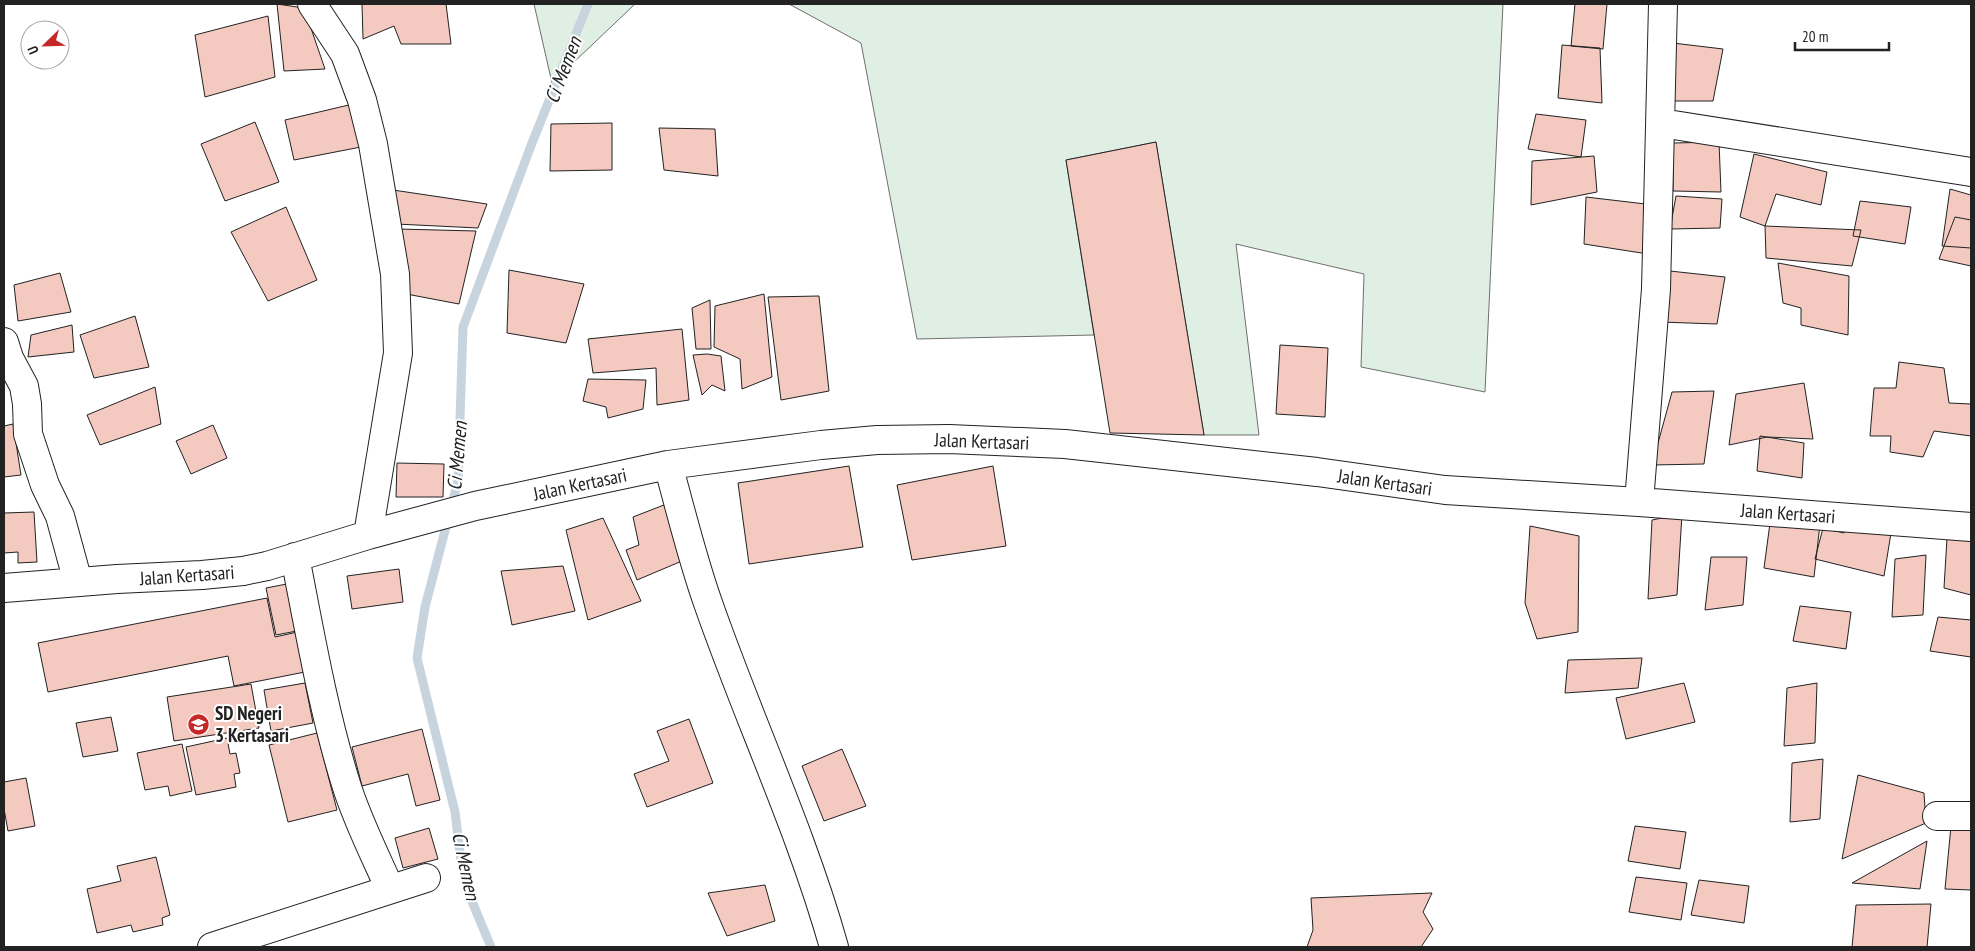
<svg xmlns="http://www.w3.org/2000/svg" width="1975" height="951" font-family="'PT Sans Narrow',sans-serif">
  <style>
    .green { fill: #e0efe3; stroke: #6f6f6f }
    .lines { fill: none; stroke-linecap: round; stroke-linejoin: round }
    .stream { stroke: #c7d3dd; stroke-width: 9 }
    .building { fill: #f3c9c0; stroke: #222 }
    .street-casing { stroke: #222; stroke-width: 30 }
    .street { stroke: #fff; stroke-width: 28 }
    .labels { text-anchor: middle; stroke-width: 4; stroke-linejoin: round; paint-order: stroke }
    .street-label { font-size: 19px; fill: #222; stroke: #fff }
    .poi-label { font-size: 19px; font-weight: bold; fill: #222; stroke: #fff; text-anchor: start }
    .water-label { font-size: 20px; font-style: italic; fill: #222; stroke: #fff }
  </style>
  <rect width="100%" height="100%" fill="#fff"/>
  <path class="green" d="M534,4H635L552,83Z
    M789,4H1503L1485,392L1361,367L1364,274L1236,244L1259,435H1204L1156,142L1066,160L1094,335L917,339L861,43Z"/>
  <g class="lines">
    <path class="stream" d="M491,947L468,892L461,861L455,812L417,658L425,607L458,481L463,327L532,143L588,4"/>
  </g>
  <path class="building" d="M277,4L304,8L325,69L284,71Z
    M362,4H446L451,44H401L394,26L363,39Z
    M1575,4H1607L1603,49L1571,46Z
    M268,16L275,77L205,97L195,35Z
    M1673,43L1723,49L1713,101H1667Z
    M1562,45L1600,48L1602,103L1558,98Z
    M353,104L361,147L294,160L285,120Z
    M1536,114L1586,120L1581,157L1528,149Z
    M255,122L279,182L225,201L201,144Z
    M612,123V170L550,171L551,124Z
    M659,128L715,129L718,176L664,170Z
    M1156,142L1204,435L1110,433L1066,160Z
    M1719,142L1721,192L1673,191V143Z
    M1754,154L1827,172L1821,205L1776,194L1765,226L1740,217Z
    M1594,156L1597,192L1531,205L1532,161Z
    M1950,189L1971,195V248L1942,246Z
    M393,190L487,204L478,228L396,224Z
    M1676,196L1722,199L1720,228L1670,229Z
    M1586,197L1654,205L1648,254L1584,244Z
    M1860,201L1911,207L1905,244L1853,236Z
    M286,207L317,280L268,301L231,232Z
    M1955,217L1971,220V266L1939,259Z
    M1765,226L1861,230L1852,266L1766,258Z
    M398,229L476,231L459,304L401,293Z
    M1778,263L1849,276L1848,335L1801,325V308L1783,303Z
    M509,270L584,284L566,343L507,333Z
    M1670,271L1725,277L1717,324L1660,322Z
    M60,273L71,312L18,321L14,285Z
    M764,294L772,377L742,389L740,359L714,347L715,306Z
    M819,296L829,391L781,400L768,297Z
    M710,300L711,349H696L692,308Z
    M135,316L149,367L94,378L80,335Z
    M72,325L74,352L28,357L31,335Z
    M682,329L689,400L657,405L656,368L593,373L588,339Z
    M1280,345L1328,348L1325,417L1276,414Z
    M707,354L721,356L725,391L712,385L702,395L693,355Z
    M1899,362L1944,368L1949,403L1971,404V436L1934,431L1923,457L1890,452L1891,436H1870L1874,388H1896Z
    M588,379L646,380L643,409L608,418L606,407L583,401Z
    M1804,383L1813,439L1767,437L1729,445L1736,394Z
    M155,387L161,424L100,445L87,415Z
    M1714,391L1704,464L1652,465L1672,392Z
    M13,424L21,475L4,477V426Z
    M213,425L227,458L191,474L176,441Z
    M1760,436L1804,443L1802,478L1757,471Z
    M397,463L444,464L443,497H396Z
    M849,466L863,547L749,564L738,483Z
    M993,466L1006,546L912,560L897,485Z
    M669,503L689,558L637,580L626,550L639,545L633,517Z
    M34,512L37,562L18,563V552L4,553V513Z
    M1682,514L1677,595L1648,599L1652,520Z
    M603,518L641,601L588,620L566,530Z
    M1770,523L1820,524L1814,577L1764,568Z
    M1850,524L1892,527L1884,576L1815,559L1823,528L1844,533Z
    M1530,526L1579,536L1578,632L1537,639L1525,603Z
    M1947,538L1971,541V595L1944,588Z
    M1926,555L1923,615L1892,617L1895,559Z
    M1711,557H1747L1743,605L1705,610Z
    M563,566L575,611L512,625L501,571Z
    M399,569L403,602L352,609L347,576Z
    M292,583L302,630L276,635L266,588Z
    M267,598L275,637L302,631L310,671L234,686L228,656L48,692L38,643Z
    M1800,606L1851,612L1846,649L1793,641Z
    M1938,617L1971,620V657L1930,651Z
    M1642,658L1638,688L1565,693L1568,660Z
    M305,683L313,723L271,731L264,690Z
    M1684,683L1695,722L1626,739L1616,698Z
    M1817,683L1815,743L1784,746L1787,688Z
    M251,684L259,728L174,741L167,697Z
    M111,717L118,751L83,757L76,723Z
    M689,719L713,783L647,807L634,774L669,761L657,731Z
    M422,729L440,800L416,806L408,774L362,786L352,747Z
    M317,733L337,810L288,822L269,745Z
    M227,738L230,754L236,753L240,773L234,774L236,787L196,795L186,747Z
    M182,744L192,791L170,796L168,786L145,790L137,753Z
    M842,749L866,806L824,821L802,766Z
    M1823,759L1820,819L1790,822L1792,763Z
    M1858,775L1924,793L1926,823L1842,859Z
    M26,778L35,826L8,831L4,809V782Z
    M1635,826L1686,832L1680,869L1628,861Z
    M1951,826H1971V890L1945,889Z
    M429,828L438,859L403,868L395,838Z
    M1927,841L1920,889L1852,883Z
    M156,857L170,915L162,918L163,925L133,932L131,925L97,933L87,889L121,881L117,866Z
    M1636,877L1687,883L1681,920L1629,912Z
    M1699,880L1749,886L1744,923L1691,915Z
    M765,885L775,921L727,936L708,893Z
    M1432,893L1423,912L1433,929L1421,947H1307L1313,930L1311,898Z
    M1931,904L1927,947H1852L1856,905Z"/>
  <g class="lines">
    <defs>
      <path id="street" d="M312,4L345,54L362,100L373,144L395,274L398,353L368,535
        M1661,123L1971,172
        M4,342L9,358L24,386L27,404L28,434L45,485L60,516L78,582
        M668,465C681,511 692,558 708,603C748,718 801,830 834,947
        M1639,502L1656,289L1663,4
        M295,557C310,633 323,710 346,784C357,820 375,855 390,889
        M4,588L117,579L202,575L243,571L267,566L368,535L475,506L668,465L821,445L877,440L949,439L1065,444L1317,472L1445,490L1639,502L1971,527
        M1937,816H1971
        M212,947L426,878"/>
    </defs>
    <use href="#street" class="street-casing"/>
    <use href="#street" class="street"/>
  </g>
  <defs>
    <symbol id="school-disc" viewBox="-11 -11 22 22"><circle r="9.5" fill="#c62828" stroke="#fff"/><path d="M0-5L7-2L0 1L-7-2ZM-4 1L0 2.5L4 1V4Q0 6-4 4Z" fill="#fff"/></symbol>
  </defs>
  <g fill-rule="evenodd">
    <use href="#school-disc" x="186" y="712" width="25" height="25"/>
  </g>
  <g class="labels">
    <g class="street-label">
      <text transform="translate(982 441) rotate(2)" y="7">Jalan Kertasari</text>
      <text transform="translate(1385 482) rotate(8)" y="7">Jalan Kertasari</text>
      <text transform="translate(580 484) rotate(-12)" y="7">Jalan Kertasari</text>
      <text transform="translate(1788 513) rotate(4)" y="7">Jalan Kertasari</text>
      <text transform="translate(187 575) rotate(-4)" y="7">Jalan Kertasari</text>
    </g>
    <g class="poi-label">
      <text x="215" y="720">SD Negeri<tspan x="215" dy="22">3 Kertasari</tspan></text>
    </g>
    <g class="water-label">
      <text transform="translate(563 70) rotate(-69)" y="7">Ci Memen</text>
      <text transform="translate(457 456) rotate(-85)" y="7">Ci Memen</text>
      <text transform="translate(466 866) rotate(78)" y="7">Ci Memen</text>
    </g>
  </g>
  <rect width="1975" height="951" fill="none" stroke="#222222" stroke-width="10"/>
  <g transform="translate(45 45) rotate(247)"><circle r="24" fill="#ffffff" stroke="#a7a7a7"/>
  <path d="M0-4L9 19L0 12L-9 19Z" fill="#c62828"/>
  <text y="-8" font-size="14" font-weight="bold" text-anchor="middle" fill="#222222">U</text>
  </g>
  <path d="M1795 42v8h94v-8" fill="none" stroke="#222222" stroke-width="2.5"/>
  <text x="1802" y="42" font-size="15" fill="#222222" stroke="#ffffff" stroke-width="4" paint-order="stroke">20 m</text>
</svg>
